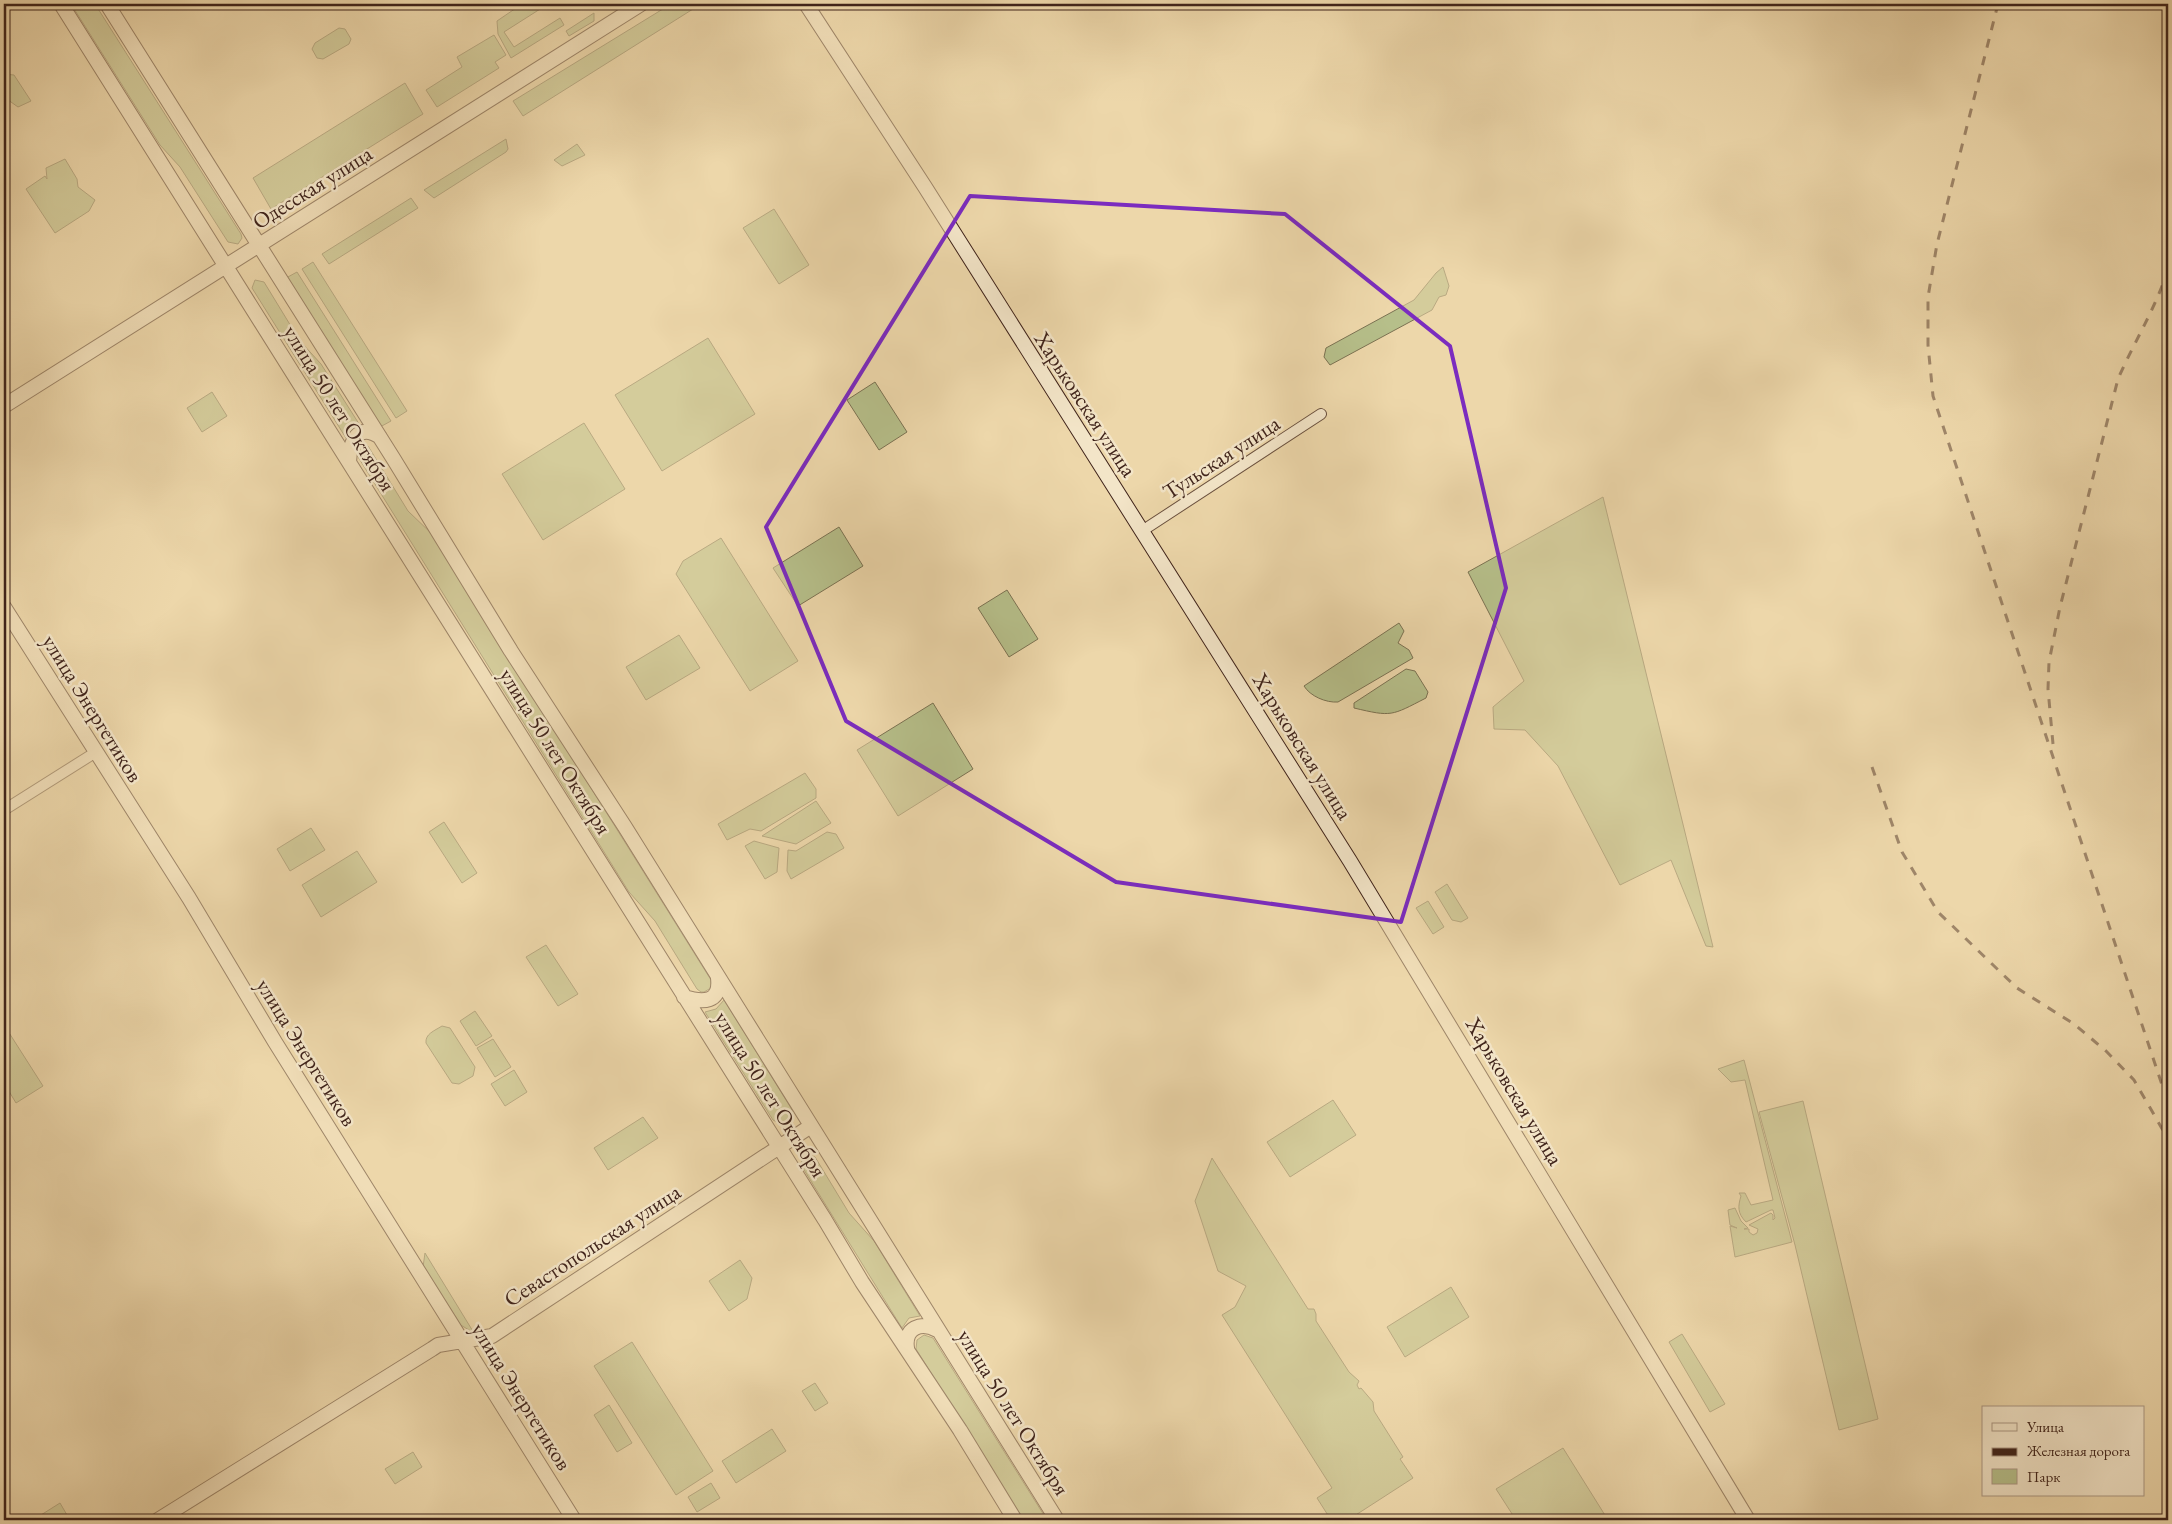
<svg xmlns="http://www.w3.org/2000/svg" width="2172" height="1524" font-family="'EB Garamond',serif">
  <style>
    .green { fill: #b6bf8a; stroke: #7b7252 }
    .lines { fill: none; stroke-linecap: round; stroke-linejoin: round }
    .street-casing { stroke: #6b513f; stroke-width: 12 }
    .secondary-casing { stroke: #40241b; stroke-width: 16 }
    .street { stroke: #f3e5c8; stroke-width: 10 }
    .secondary { stroke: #f3e5c8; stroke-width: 14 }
    .rail { stroke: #40241b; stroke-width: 3; stroke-dasharray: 9 9; stroke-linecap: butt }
    .marked { fill: none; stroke: #7b2cbf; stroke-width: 4; stroke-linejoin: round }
    .labels { text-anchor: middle; stroke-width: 5; stroke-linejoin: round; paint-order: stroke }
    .street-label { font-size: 22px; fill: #40241b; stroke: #f3e5c8 }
  </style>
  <rect width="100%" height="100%" fill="#edd7aa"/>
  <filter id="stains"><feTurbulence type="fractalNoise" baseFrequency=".004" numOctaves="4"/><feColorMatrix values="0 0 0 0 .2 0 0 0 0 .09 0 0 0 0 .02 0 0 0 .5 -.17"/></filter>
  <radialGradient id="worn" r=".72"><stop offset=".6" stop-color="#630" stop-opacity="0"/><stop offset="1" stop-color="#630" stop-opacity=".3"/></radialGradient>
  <path class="green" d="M71,4H95L241,234L242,238L238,244L228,242L180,167L160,145Z
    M522,4H548L504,32L514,47L560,18L564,25L511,58L498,34L497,21Z
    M671,4H701L523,116L513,101Z
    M594,13V21L569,36L566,31Z
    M339,28L345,29L351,39L349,44L323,59L317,58L312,49L315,43Z
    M494,35L506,55L495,62L499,68L437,107L426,90L462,67L457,57Z
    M4,74L14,75L31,101L18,107L4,97Z
    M405,83L423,114L271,209L253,178Z
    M506,139L508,149L506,152L434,198L424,190Z
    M577,144L585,155L562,166L554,160Z
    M65,159L77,179L78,187L95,200L89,211L55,233L26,189L45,176L47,179L46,168Z
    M411,198L418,208L329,264L322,254Z
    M774,209L809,265L779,284L743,228Z
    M313,262L407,411L396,418L302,269Z
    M1443,267L1449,286L1446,295L1439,297L1432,310L1330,365L1324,357L1326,348L1414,300L1436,273Z
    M297,272L391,421L380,427L286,278Z
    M255,280L264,282L300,341L321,364L361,427L352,430L346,438L252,288Z
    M708,338L755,414L662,471L615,395Z
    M875,382L907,432L879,450L847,400Z
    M212,392L227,416L202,432L187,408Z
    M584,423L625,489L543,540L502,474Z
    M362,443L368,446L408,511L433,535L711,980V988L704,992H701L697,989L655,921L629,892L355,452L359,444Z
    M1603,497L1713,947L1706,946L1671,860L1620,885L1558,766L1525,730L1494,729L1493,707L1524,681L1468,572Z
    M839,527L863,566L798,606L773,568Z
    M721,538L798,661L750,691L676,574L683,561Z
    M1007,590L1038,639L1009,657L978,608Z
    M1399,623L1404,631L1398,643L1409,650L1413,658L1338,702C1326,703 1310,696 1304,686Z
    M679,635L700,668L646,700L626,667Z
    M1406,669L1415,671L1428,692L1426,698C1391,716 1392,717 1354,708V703Z
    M933,703L973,769L898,816L857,750Z
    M805,773L816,789V798L761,831L750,829L727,840L718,824Z
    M816,801L831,823L796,844L762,836Z
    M444,822L477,873L462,883L429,832Z
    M311,828L325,850L290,871L277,849Z
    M827,832L836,834L844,848L791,879L787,871L788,850L796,851Z
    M754,841L779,848L777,872L765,879L745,846Z
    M357,851L377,882L321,917L302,885Z
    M1447,884L1468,918L1461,922L1452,920L1435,892Z
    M1428,901L1444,927L1433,934L1416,908Z
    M546,945L578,994L558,1006L526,957Z
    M724,1000L791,1108L793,1114L788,1123L782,1125L773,1120L705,1012L716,1009Z
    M475,1011L492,1036L476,1046L460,1021Z
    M442,1026L450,1028L475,1067L473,1076L459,1084L452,1083L426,1043C425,1034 434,1031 442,1026Z
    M6,1028L43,1086L16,1103L4,1083V1029Z
    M493,1039L511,1067L495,1077L477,1048Z
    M1744,1060L1792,1242L1735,1257L1730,1226L1737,1228L1730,1225L1728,1210L1735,1208L1741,1221L1748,1228L1744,1229H1749V1232L1753,1235L1757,1233L1758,1229L1749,1225L1771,1213L1773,1215V1220L1775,1218L1773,1210H1771L1746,1222C1737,1213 1738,1206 1741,1196L1739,1193H1745L1751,1205L1773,1200L1745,1080L1731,1082L1718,1069Z
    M514,1070L527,1092L505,1106L491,1084Z
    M1333,1100L1356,1135L1290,1177L1267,1142Z
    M1803,1101L1878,1419L1839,1430L1795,1245L1759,1112Z
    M643,1117L658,1138L608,1170L594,1148Z
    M808,1154L815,1157L849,1213L874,1241L920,1316L909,1318L902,1328L801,1165L802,1158Z
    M1212,1158L1308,1309H1314L1316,1314V1321L1349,1372L1359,1381L1357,1385L1359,1389L1361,1388L1373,1402L1374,1411L1403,1457L1400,1459L1413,1478L1348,1520H1331L1317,1498L1332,1488L1222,1315L1235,1307L1246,1286L1218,1271L1195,1201Z
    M425,1253L474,1333L459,1324L423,1267Z
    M740,1260L752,1278L747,1299L729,1311L709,1281Z
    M1451,1287L1469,1317L1405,1357L1387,1327Z
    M1682,1334L1725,1404L1710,1412L1669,1342Z
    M924,1335L933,1338L1047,1520H1023L916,1349L917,1340Z
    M632,1342L713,1471L676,1495L594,1366Z
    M815,1383L828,1403L815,1411L802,1391Z
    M609,1405L632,1443L617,1452L594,1415Z
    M772,1429L786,1451L736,1483L722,1461Z
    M1563,1448L1608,1520H1516L1496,1489Z
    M413,1452L422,1467L395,1484L385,1469Z
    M711,1483L720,1498L697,1512L688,1497Z
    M60,1503L67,1515L59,1520H33Z"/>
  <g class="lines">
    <defs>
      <path id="street" d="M1142,531L1321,414
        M4,810L96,752"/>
      <path id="secondary" d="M61,4L825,1220L862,1282L960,1430L1015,1520
        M107,4L393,458L511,651L625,827L1057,1520
        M806,4L925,187L1350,861L1748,1520
        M4,406L641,4
        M349,462C350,442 357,422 380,437
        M4,607L189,898L275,1042L574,1520
        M684,997C703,1003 721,1003 718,978
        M907,1348C904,1328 921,1321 937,1330
        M158,1520L432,1349L438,1345L492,1336L811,1126"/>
    </defs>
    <use href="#street" class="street-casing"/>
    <use href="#secondary" class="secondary-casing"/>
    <use href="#street" class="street"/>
    <use href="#secondary" class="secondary"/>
    <path class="rail" d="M1998,4L1937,244L1928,297V345L1933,396L2168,1103
      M2053,744L2048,689L2049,662L2060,607L2118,379C2134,342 2156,308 2168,269
      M1872,767L1902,852L1938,912L2017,988L2074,1024L2106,1051L2134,1080L2168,1139
      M2167,1085L2164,1026L2168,990"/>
  </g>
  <path d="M0 0H2172V1524H0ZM970,196L1285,214L1450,346L1506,588L1401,922L1116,882L846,721L766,527Z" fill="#edd7aa" fill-opacity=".55" fill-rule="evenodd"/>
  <path class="marked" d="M970,196L1285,214L1450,346L1506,588L1401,922L1116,882L846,721L766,527Z"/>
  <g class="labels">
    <g class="street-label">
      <text transform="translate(312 187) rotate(-32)" y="8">Одесская улица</text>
      <text transform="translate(1086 404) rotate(57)" y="8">Харьковская улица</text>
      <text transform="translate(340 408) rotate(58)" y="8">улица 50 лет Октября</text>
      <text transform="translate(1221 457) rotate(-33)" y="8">Тульская улица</text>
      <text transform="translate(93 708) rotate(58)" y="8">улица Энергетиков</text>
      <text transform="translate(1303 746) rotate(58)" y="8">Харьковская улица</text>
      <text transform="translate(556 751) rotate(58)" y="8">улица 50 лет Октября</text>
      <text transform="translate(307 1052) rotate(58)" y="8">улица Энергетиков</text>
      <text transform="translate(1515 1091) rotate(59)" y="8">Харьковская улица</text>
      <text transform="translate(771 1094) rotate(58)" y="8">улица 50 лет Октября</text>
      <text transform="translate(592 1245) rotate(-33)" y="8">Севастопольская улица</text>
      <text transform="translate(522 1396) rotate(58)" y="8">улица Энергетиков</text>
      <text transform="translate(1014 1412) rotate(58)" y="8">улица 50 лет Октября</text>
    </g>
  </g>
  <rect width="2172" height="1524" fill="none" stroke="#edd7aa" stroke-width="20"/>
  <rect x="5" y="5" width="2162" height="1514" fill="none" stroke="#40241b" stroke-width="2.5"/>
  <rect x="10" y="10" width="2152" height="1504" fill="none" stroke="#40241b"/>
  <rect x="1982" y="1406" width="162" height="90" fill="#f3e5c8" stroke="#ab9883"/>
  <rect x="1992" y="1423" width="25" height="8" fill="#f3e5c8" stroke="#ab9883"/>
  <text x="2027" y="1432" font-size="15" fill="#40241b">Улица</text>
  <rect x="1992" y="1448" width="25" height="8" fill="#40241b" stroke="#ab9883"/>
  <text x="2027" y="1456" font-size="15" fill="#40241b">Железная дорога</text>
  <rect x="1992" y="1469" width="25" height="15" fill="#b6bf8a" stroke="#ab9883"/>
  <text x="2027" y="1482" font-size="15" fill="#40241b">Парк</text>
  <rect width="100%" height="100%" filter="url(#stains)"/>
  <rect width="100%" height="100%" fill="url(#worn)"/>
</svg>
